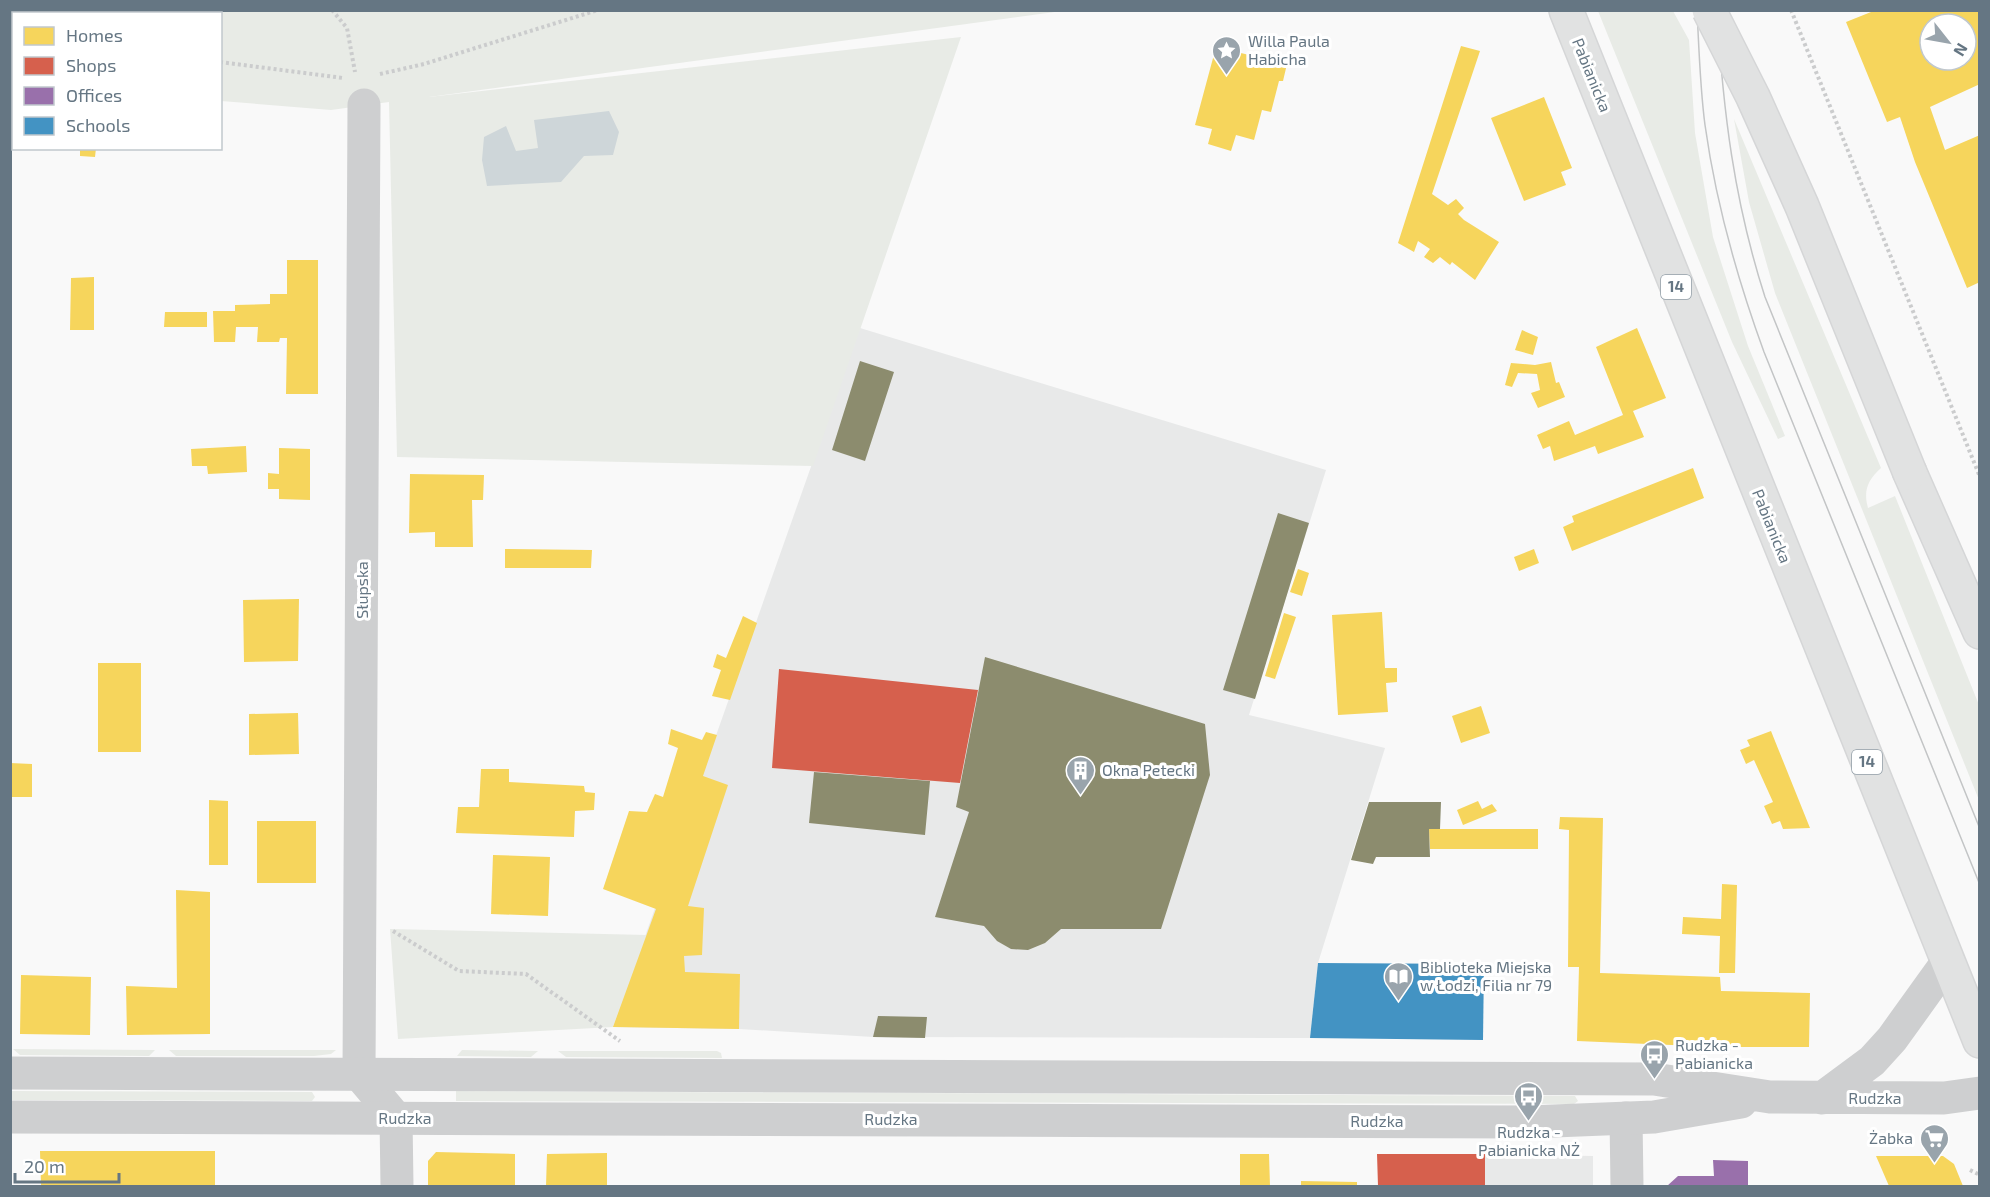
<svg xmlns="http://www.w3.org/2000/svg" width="1990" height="1197" font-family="'Exo 2',sans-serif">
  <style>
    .built { fill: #e8e9e9 }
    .green { fill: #e8ebe6 }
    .water { fill: #ced6d9 }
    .homes { fill: #f6d55c; fill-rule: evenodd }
    .shops { fill: #d6604d }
    .offices { fill: #9970ab }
    .schools { fill: #4393c3 }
    .industry { fill: #8c8c6e }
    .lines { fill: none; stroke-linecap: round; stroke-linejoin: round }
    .primary-casing { stroke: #d5d6d7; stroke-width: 36 }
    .path { stroke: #cbcccd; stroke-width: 4; stroke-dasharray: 3 3; stroke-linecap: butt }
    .minor { stroke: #cecfd0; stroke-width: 33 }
    .tertiary { stroke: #cecfd0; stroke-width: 33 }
    .primary { stroke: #e1e2e2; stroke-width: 33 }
    .tram { stroke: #c3c5c6; stroke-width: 1.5 }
    .primary-bridge-casing { stroke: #d5d6d7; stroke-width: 36; stroke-linecap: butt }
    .primary-bridge { stroke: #e1e2e2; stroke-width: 33 }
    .labels { text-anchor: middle; stroke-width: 6; stroke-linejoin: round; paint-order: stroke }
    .shield { fill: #fff; stroke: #939fa8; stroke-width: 1.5 }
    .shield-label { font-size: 15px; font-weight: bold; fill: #657683 }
    .poi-label { font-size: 16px; fill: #657683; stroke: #fff; text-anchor: start }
    .street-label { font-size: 16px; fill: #657683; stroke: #fff }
  </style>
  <rect width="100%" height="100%" fill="#f9f9f9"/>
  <path class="built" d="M860,328L1326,470L1249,715L1385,748L1318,963L1310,1038L873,1037L739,1029L613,1027Z
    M1485,1154L1593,1156V1186H1485Z"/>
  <path class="green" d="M10,11H1062L429,97L961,37L813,466L397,457L389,102L331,110L221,101L220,14H14L13,84H11Z
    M1598,11H1673L1689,40L1695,133L1713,237L1748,346L1785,436L1778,439L1732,342Z
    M1734,119L1881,468C1868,480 1863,490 1868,508L1895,496L1979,705V800L1775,293L1749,202Z
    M390,929L647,935L613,1027L398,1039Z
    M13,1049L155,1050L149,1056L20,1055Z
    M169,1050H336L331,1054L314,1056H176Z
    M462,1050L538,1051L531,1057L457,1056Z
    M558,1051H717L721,1053L722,1058L566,1057Z
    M11,1091L312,1092L315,1097L312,1101L11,1100Z
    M456,1091L1575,1096L1578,1101L1574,1104L456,1101Z"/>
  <path class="water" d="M609,111L619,132L613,155L584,156L561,182L487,186L482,160L484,137L506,126L516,151L538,148L534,120Z"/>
  <path class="homes" d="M1876,10H1980V84L1930,107L1945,150L1980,135V282L1967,288L1915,162L1900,117L1887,122L1846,22ZM1930,24H1966V60H1930Z
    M1461,46L1480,51L1432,194L1448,205L1456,199L1464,208L1458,214L1464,220L1499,242L1475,280L1452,262L1450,265L1440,257L1433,263L1424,257L1430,249L1418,241L1414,252L1398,243Z
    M1216,47L1287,64L1283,81H1279L1271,112L1262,110L1254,140L1236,135L1231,151L1208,144L1212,129L1195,125Z
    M1544,97L1572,168L1561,172L1566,185L1524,201L1491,118Z
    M80,148H96L95,157L80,156Z
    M287,260H318V394H286L287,338H280L279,342H257L258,327H236L235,342H214L213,311H235V305L270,304V294H287Z
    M94,277V330H70L71,278Z
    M165,312H207V327H164Z
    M1637,328L1666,398L1633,411L1644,437L1598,454L1595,446L1554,461L1550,446L1543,449L1537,435L1569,421L1575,435L1623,415L1596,347Z
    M1522,330L1538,337L1533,355L1515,350Z
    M1551,362L1556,383L1559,382L1565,397L1538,408L1531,393L1540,390L1537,374L1518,373L1512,387L1505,385L1511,363L1535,365Z
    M246,446L247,472L208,474L207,466H192L191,449Z
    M279,448L310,449V500L279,499V489H268V473L279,474Z
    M1693,468L1704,498L1572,551L1563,527L1574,522L1572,516Z
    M410,474L484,475L483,500H472L473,547H435V532L409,533Z
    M505,549L592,550L591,568H505Z
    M1534,549L1539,563L1519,571L1514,557Z
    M1298,569L1309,573L1302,596L1290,592Z
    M299,599L298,661L244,662L243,600Z
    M1382,612L1385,668H1397V682L1386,683L1388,712L1338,715L1332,615Z
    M1284,613L1296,617L1275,679L1265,676Z
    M743,616L757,623L730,700L712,696L721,670L713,667L717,654L726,658Z
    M98,663H141V752H98Z
    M1481,706L1490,733L1461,743L1452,716Z
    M298,713L299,754L249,755V714Z
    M671,729L702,740L706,732L717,735L703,776L728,785L688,906L704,908L702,955L684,956L685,972L740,974L739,1029L613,1027L656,909L603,889L629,811L647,812L655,794L663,797L678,748L668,744Z
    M1771,731L1810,828L1783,829L1780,821L1772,824L1764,806L1773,802L1754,760L1746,764L1740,750L1750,746L1747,740Z
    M10,763L32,764V797H10Z
    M481,769H509V782L584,786L585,792L595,793L594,810L575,811L574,837L456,833L458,807H479Z
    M209,800L228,801V865H209Z
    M1478,801L1482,809L1492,804L1497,811L1463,825L1457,810Z
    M1560,817L1603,818L1600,973L1720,977L1721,991L1810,993L1809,1047H1719L1577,1041L1579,967H1568L1569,830L1559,829Z
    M257,821H316V883H257Z
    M1429,829H1538V849H1430Z
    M493,855L550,857L548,916L491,914Z
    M1722,884L1737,885L1735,973H1719L1720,936L1682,934L1683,917L1721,919Z
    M176,890L210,892V1034L127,1035L126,986L177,988Z
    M21,975L91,977L90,1035L20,1034Z
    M40,1151H215V1186H41Z
    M436,1152L515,1154V1186H428V1161Z
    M607,1153V1186H546L547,1154Z
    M1240,1154H1269L1270,1186H1240Z
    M1876,1156H1943L1954,1164L1963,1186H1889Z
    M1301,1181L1357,1182V1186H1301Z"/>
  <path class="shops" d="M779,669L978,690L960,783L772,768Z
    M1377,1154H1485V1186H1378Z"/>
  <path class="offices" d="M1713,1160L1748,1161V1186H1667L1678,1176H1714Z"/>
  <path class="schools" d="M1318,963L1484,964L1483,1040L1310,1038Z"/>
  <path class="industry" d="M860,361L894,372L865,461L832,450Z
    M1278,513L1309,523L1255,699L1223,690Z
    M985,657L1205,724L1210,775L1161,929H1061L1045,943L1028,950L1011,949L997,941L984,926L935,917L969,812L956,807Z
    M814,772L930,781L925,835L809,823Z
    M1369,802H1441L1440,829H1429L1430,857H1376L1373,864L1351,860Z
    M878,1016L927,1017L925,1038L873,1037Z"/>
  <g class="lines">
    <defs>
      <path id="primary" d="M1566,10L1980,1041
        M1910,473L1980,632"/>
    </defs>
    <use href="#primary" class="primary-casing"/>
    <path class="path" d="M332,10L347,28L355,72
      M1791,10L1980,477
      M174,14L175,10
      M10,39H14
      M220,62L343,78
      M380,74L424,64L598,10
      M393,931L459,971L526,974L620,1041
      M1970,1170L1980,1175"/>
    <path class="minor" d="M364,105L359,1074L396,1118L397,1186
      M1626,1118L1627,1186"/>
    <path class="tertiary" d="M10,1073L1654,1079L1770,1097L1944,1098L1980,1093
      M1822,1098L1872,1061L1892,1039L1948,961
      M10,1117L1529,1122L1654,1117L1741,1102"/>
    <use href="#primary" class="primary"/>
    <path class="tram" d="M1697,10C1699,49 1700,87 1705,125C1716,204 1737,278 1764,352L1980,885
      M1717,10C1723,111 1734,201 1765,297L1980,829"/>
    <defs>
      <path id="primary-bridge" d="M1709,10L1753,97L1802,206L1910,473"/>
    </defs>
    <use href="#primary-bridge" class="primary-bridge-casing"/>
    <use href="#primary-bridge" class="primary-bridge"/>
  </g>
  <defs>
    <symbol id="sight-pin" viewBox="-11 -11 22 30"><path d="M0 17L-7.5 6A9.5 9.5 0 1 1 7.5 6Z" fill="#99a4ac" stroke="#fff"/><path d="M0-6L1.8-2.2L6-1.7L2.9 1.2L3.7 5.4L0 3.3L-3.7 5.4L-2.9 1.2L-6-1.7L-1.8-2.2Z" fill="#fff"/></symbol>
    <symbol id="building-pin" viewBox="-11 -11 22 30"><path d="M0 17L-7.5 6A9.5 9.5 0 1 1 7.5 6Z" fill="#99a4ac" stroke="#fff"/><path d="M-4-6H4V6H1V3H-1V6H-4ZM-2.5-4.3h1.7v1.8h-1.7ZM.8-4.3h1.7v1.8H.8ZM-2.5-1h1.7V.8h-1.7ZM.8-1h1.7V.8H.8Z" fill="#fff"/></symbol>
    <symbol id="library-pin" viewBox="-11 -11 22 30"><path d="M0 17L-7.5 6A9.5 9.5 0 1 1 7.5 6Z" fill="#99a4ac" stroke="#fff"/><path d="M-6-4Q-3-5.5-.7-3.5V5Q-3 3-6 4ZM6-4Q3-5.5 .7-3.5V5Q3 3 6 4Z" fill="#fff"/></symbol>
    <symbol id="bus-pin" viewBox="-11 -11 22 30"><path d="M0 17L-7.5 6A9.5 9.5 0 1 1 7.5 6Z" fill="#99a4ac" stroke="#fff"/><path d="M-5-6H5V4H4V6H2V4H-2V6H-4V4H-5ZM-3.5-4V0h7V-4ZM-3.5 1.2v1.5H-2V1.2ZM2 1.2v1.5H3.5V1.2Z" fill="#fff"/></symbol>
    <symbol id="supermarket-pin" viewBox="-11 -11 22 30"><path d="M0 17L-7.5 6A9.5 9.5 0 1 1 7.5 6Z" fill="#99a4ac" stroke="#fff"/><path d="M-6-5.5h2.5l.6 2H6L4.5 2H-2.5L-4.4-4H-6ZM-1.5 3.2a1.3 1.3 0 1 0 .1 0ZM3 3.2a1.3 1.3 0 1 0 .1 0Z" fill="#fff"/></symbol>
  </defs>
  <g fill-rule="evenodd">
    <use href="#sight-pin" x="1210" y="34" width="33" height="45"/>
    <use href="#building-pin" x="1064" y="754" width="33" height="45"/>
    <use href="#library-pin" x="1382" y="960" width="33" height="45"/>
    <use href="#bus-pin" x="1638" y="1038" width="33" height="45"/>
    <use href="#bus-pin" x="1512" y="1080" width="33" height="45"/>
    <use href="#supermarket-pin" x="1918" y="1122" width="33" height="45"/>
  </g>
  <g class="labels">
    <g class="shield">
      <rect x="1661" y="275" width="30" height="24" rx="4.5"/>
      <rect x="1852" y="750" width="30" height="24" rx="4.5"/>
    </g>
    <g class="shield-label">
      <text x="1676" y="292">14</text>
      <text x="1867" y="767">14</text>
    </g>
    <g class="poi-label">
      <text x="1248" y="47">Willa Paula<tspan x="1248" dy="18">Habicha</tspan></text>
      <text x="1102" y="776">Okna Petecki</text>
      <text x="1420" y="973">Biblioteka Miejska<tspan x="1420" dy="18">w Łodzi, Filia nr 79</tspan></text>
      <text x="1675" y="1051">Rudzka -<tspan x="1675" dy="18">Pabianicka</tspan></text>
      <text x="1529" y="1138" text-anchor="middle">Rudzka -<tspan x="1529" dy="18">Pabianicka NŻ</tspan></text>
      <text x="1913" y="1144" text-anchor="end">Żabka</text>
    </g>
    <g class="street-label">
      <text transform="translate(1592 75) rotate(68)" y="6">Pabianicka</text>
      <text transform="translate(1772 526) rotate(68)" y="6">Pabianicka</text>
      <text transform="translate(362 590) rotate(-90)" y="6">Słupska</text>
      <text x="1875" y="1104">Rudzka</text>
      <text x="405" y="1124">Rudzka</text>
      <text x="891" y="1125">Rudzka</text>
      <text x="1377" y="1127">Rudzka</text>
    </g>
  </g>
  <rect width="1990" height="1197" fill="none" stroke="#657683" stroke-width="24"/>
  <rect x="12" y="12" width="210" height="138" fill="#ffffff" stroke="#c1c8cd" stroke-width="1.5"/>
  <rect x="24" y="27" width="30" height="18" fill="#f6d55c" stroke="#c1c8cd" stroke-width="1.5"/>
  <text x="66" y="42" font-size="18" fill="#657683">Homes</text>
  <rect x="24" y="57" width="30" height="18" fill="#d6604d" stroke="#c1c8cd" stroke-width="1.5"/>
  <text x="66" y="72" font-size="18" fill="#657683">Shops</text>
  <rect x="24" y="87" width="30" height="18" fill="#9970ab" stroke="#c1c8cd" stroke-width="1.5"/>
  <text x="66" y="102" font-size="18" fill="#657683">Offices</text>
  <rect x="24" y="117" width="30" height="18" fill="#4393c3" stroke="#c1c8cd" stroke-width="1.5"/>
  <text x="66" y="132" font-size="18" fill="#657683">Schools</text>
  <g transform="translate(1948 42) rotate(121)"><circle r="28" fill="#ffffff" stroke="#c1c8cd" stroke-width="1.5"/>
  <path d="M0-4.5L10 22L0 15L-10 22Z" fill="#99a4ac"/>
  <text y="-9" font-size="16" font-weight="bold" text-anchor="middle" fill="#657683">N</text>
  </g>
  <path d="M15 1173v9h104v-9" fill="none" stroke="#657683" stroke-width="3"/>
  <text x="24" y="1173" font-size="18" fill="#657683" stroke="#ffffff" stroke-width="4.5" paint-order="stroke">20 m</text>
</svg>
